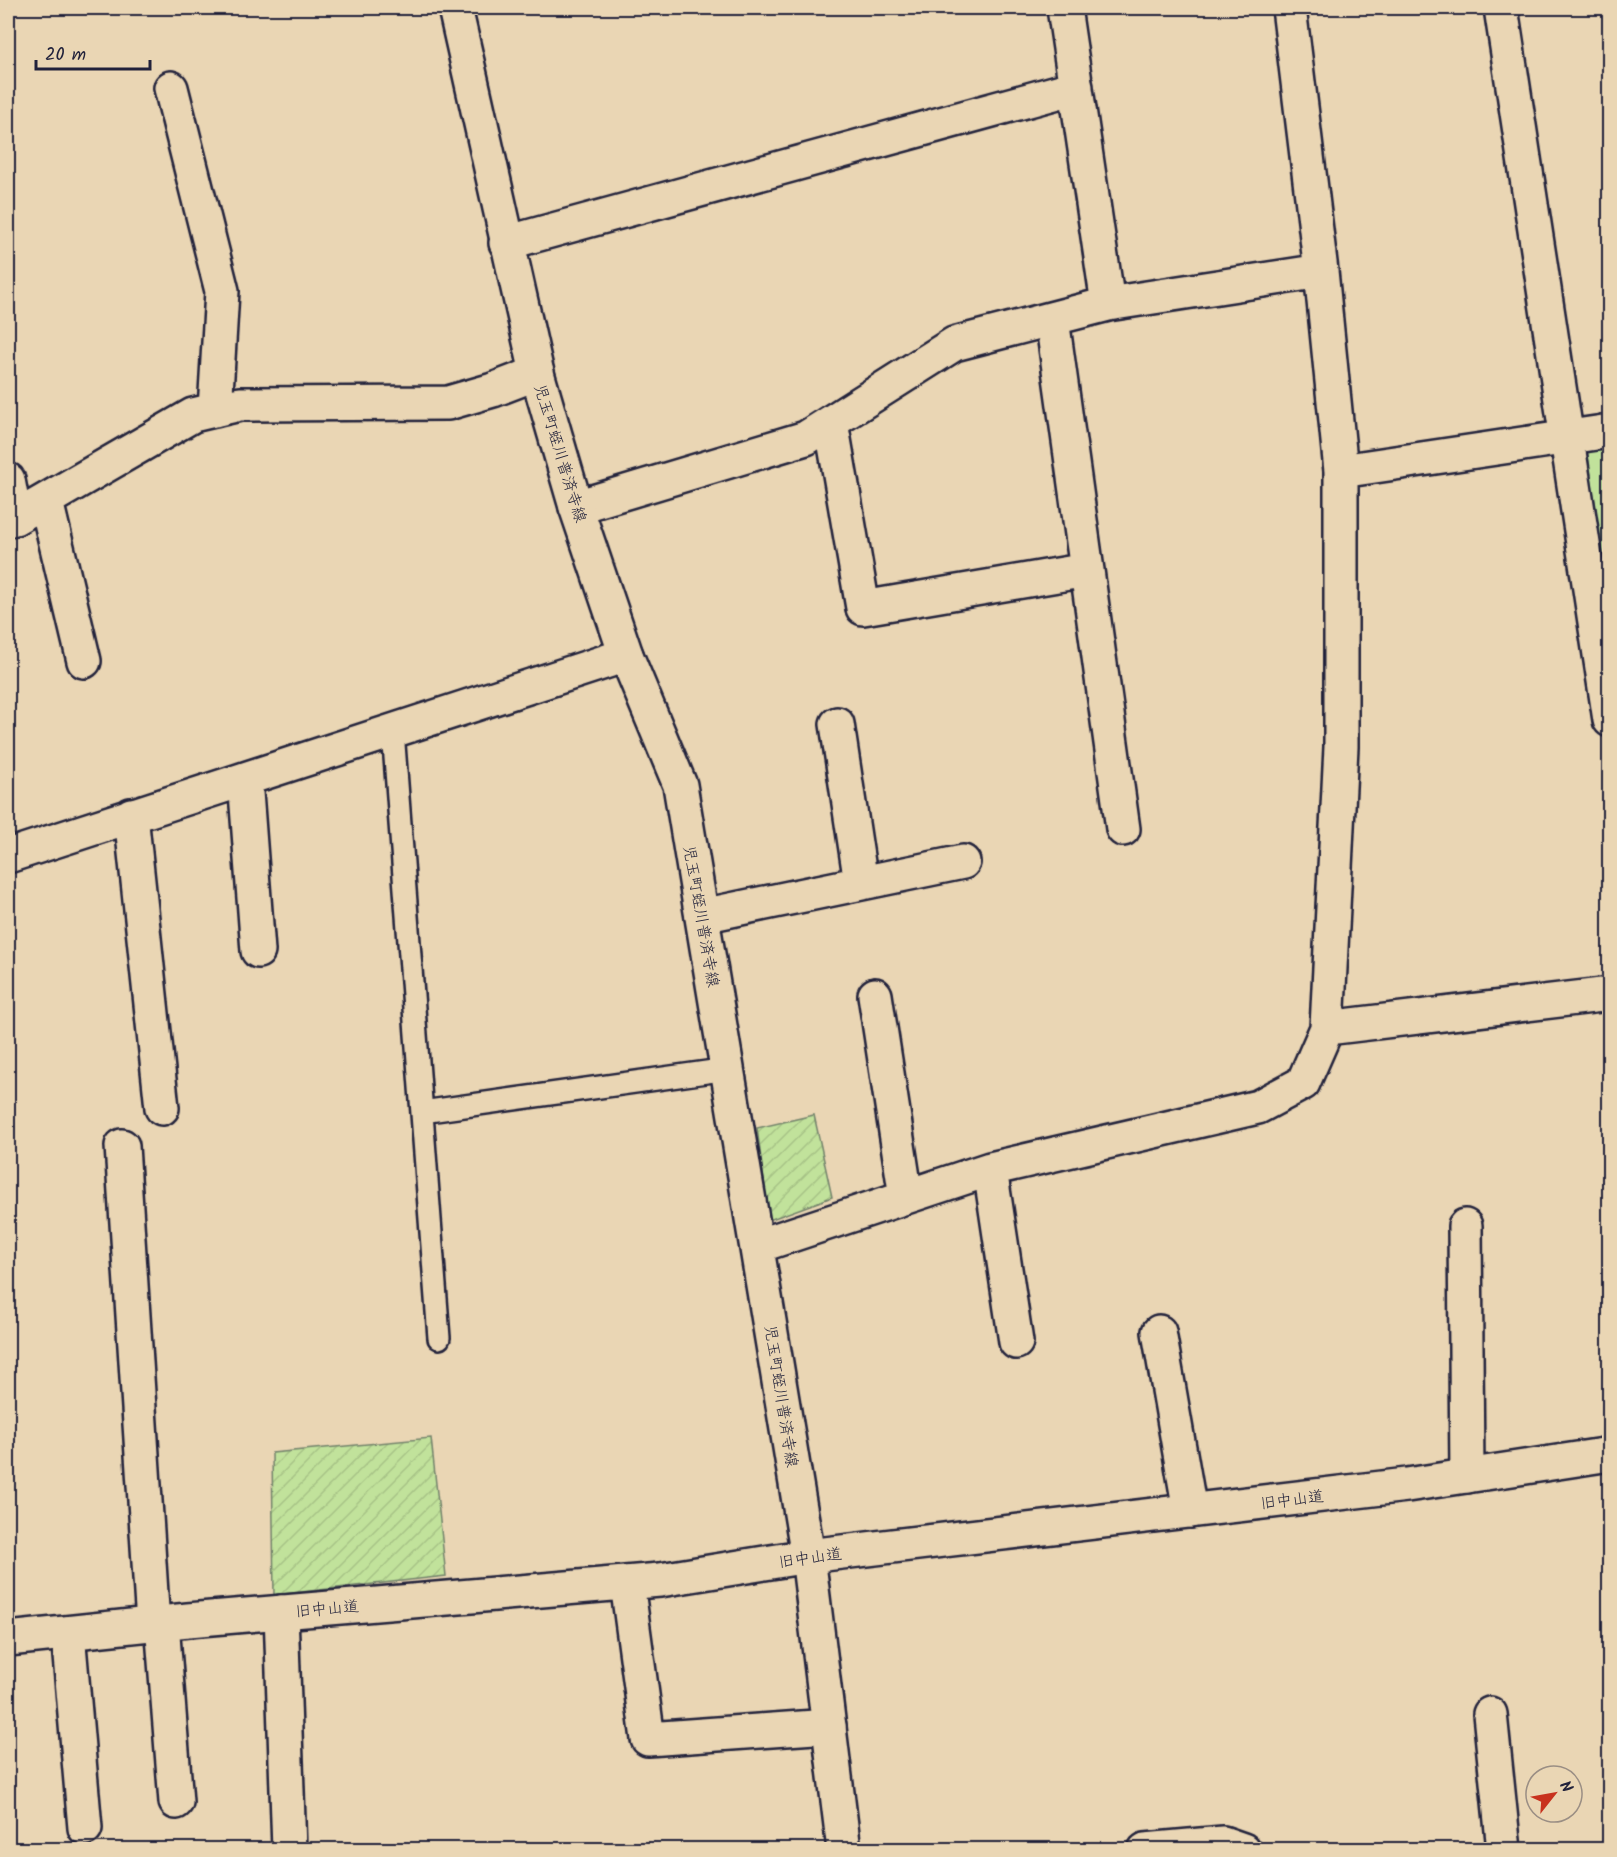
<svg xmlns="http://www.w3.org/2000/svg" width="1617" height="1857" font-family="Kalam,'Klee One',sans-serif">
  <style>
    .park { fill: #c1e29b; stroke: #72826b; stroke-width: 1.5 }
    .garden { fill: url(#garden-furrows); stroke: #72826b; stroke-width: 1.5 }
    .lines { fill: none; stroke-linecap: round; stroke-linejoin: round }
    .lane-casing { stroke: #22223b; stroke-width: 26 }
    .street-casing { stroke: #22223b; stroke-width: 38 }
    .secondary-casing { stroke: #22223b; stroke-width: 38 }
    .lane { stroke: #ead6b4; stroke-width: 21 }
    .street { stroke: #ead6b4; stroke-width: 33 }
    .secondary { stroke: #ead6b4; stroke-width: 33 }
    .labels { text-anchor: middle; stroke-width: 6; stroke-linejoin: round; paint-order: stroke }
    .street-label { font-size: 16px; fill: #22223b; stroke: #ead6b4 }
  </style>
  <defs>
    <pattern id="garden-furrows" width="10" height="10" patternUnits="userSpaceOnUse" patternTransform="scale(1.5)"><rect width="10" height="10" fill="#c1e29b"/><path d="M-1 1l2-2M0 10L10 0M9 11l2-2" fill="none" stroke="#a6c286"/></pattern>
  </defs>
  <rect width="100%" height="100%" fill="#ead6b4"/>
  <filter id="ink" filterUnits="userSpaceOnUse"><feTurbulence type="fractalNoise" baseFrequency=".0167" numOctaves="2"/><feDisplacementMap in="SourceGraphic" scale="12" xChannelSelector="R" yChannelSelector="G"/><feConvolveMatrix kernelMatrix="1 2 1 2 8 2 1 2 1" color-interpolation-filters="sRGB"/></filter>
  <g filter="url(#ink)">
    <path class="park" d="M1609,447V597L1587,450Z"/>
    <path class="garden" d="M814,1115L832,1197L769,1220L757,1128Z
      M431,1438L446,1576L274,1595L272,1453Z"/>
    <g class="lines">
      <defs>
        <path id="lane" d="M393,731L439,1338
          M422,1112L728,1069"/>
        <path id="street" d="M1064,8L1108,304
          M1501,8L1610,720
          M171,88L222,291L215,410
          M506,243L1076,87
          M1052,319L1123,829
          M831,422L863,608L1087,570
          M1341,471L1610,431
          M8,480L15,518
          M46,501L84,661
          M576,507L806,438L954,344L1108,304L1321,271
          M8,520L15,518L193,415L240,404L448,403L493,390L537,373
          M837,724L861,883
          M245,779L258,951
          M131,815L162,1108
          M8,856L626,655
          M702,916L963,862
          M875,995L906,1197
          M1327,1028L1610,994
          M122,1146L153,1624
          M990,1169L1016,1342
          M1465,1226L1467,1476
          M758,1246L990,1169L1258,1107L1303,1083L1327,1028L1341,747V471L1321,271L1289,8
          M1159,1332L1190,1511
          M627,1583L648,1739L829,1726
          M281,1612L289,1850
          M162,1623L176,1802
          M68,1633L85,1828
          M1490,1714L1504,1850
          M1145,1850L1223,1843L1243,1850"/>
        <path id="secondary" d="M455,8L537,373L576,507L626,655L680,785L808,1556L844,1850
          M8,1639L188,1620L660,1580L808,1556L1407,1485L1610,1454"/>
      </defs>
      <use href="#lane" class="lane-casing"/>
      <use href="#street" class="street-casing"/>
      <use href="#secondary" class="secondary-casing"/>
      <use href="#lane" class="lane"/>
      <use href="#street" class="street"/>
      <use href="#secondary" class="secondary"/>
    </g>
  </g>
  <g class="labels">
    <g class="street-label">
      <text transform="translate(561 453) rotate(73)" y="6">児玉町蛭川普済寺線</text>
      <text transform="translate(702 916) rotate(80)" y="6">児玉町蛭川普済寺線</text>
      <text transform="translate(782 1396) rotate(81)" y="6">児玉町蛭川普済寺線</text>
      <text transform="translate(1292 1499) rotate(-7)" y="6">旧中山道</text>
      <text transform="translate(810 1557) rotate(-8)" y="6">旧中山道</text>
      <text transform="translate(327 1608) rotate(-5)" y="6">旧中山道</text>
    </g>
  </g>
  <rect width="1617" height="1857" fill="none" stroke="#ead6b4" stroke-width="30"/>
  <rect x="15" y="15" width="1587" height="1827" fill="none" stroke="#22223b" stroke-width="2" filter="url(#ink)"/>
  <g transform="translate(1554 1794) rotate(59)"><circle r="28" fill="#ead6b4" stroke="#9a8e84" stroke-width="1.5"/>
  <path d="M0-4.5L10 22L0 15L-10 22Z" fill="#c8321e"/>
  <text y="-9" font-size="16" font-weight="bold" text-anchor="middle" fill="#22223b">N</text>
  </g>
  <path d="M36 60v9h114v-9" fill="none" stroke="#22223b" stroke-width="3"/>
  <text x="45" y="60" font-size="18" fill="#22223b" stroke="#ead6b4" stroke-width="4.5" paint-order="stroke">20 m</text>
</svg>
